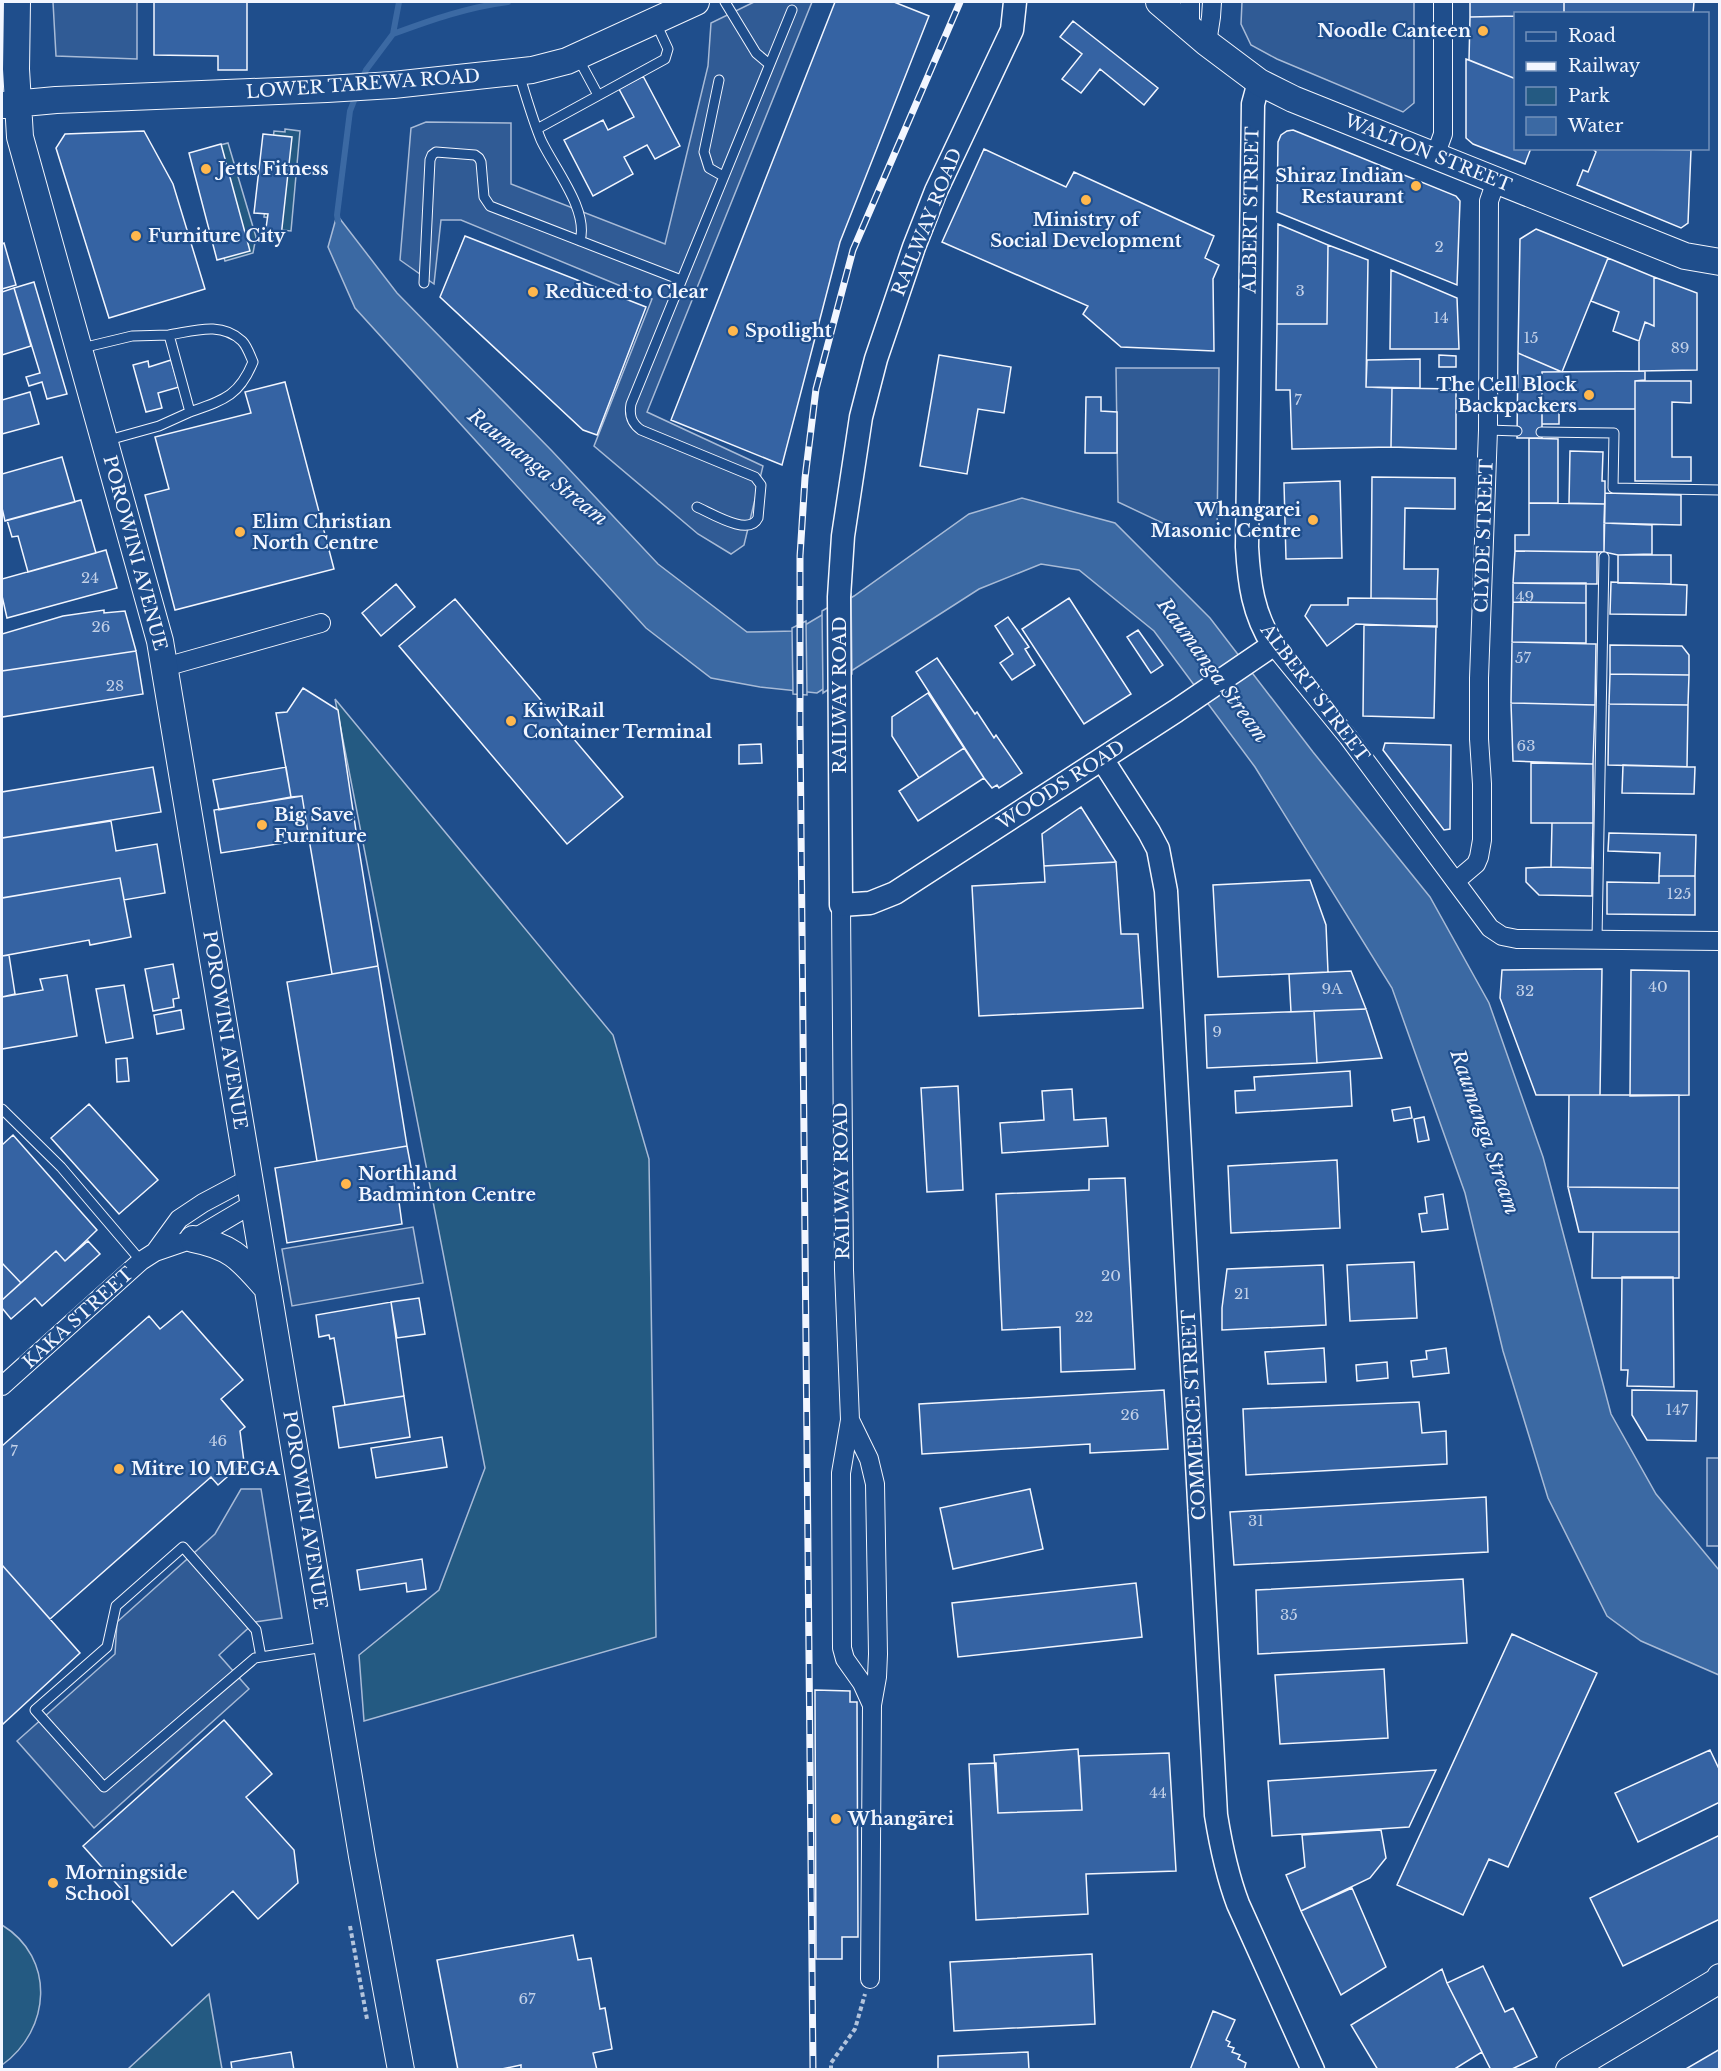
<svg xmlns="http://www.w3.org/2000/svg" width="1721" height="2071" font-family="'Libre Baskerville',serif">
  <style>
    .green { fill: #245a82; stroke: #a8bbd7; stroke-width: 1.5 }
    .parking { fill: #305b95; stroke: #a8bbd7; stroke-width: 1.5 }
    .water { fill: #3b69a3; stroke: #a8bbd7; stroke-width: 1.5 }
    .pier { fill: #1f4e8c; stroke: #a8bbd7; stroke-width: 1.5 }
    .lines { fill: none; stroke-linecap: round; stroke-linejoin: round }
    .stream { stroke: #3b69a3; stroke-width: 6 }
    .building { fill: #3563a3; stroke: #f2f6ff; stroke-width: 1.5 }
    .service-casing { stroke: #f2f6ff; stroke-width: 11 }
    .minor-casing { stroke: #f2f6ff; stroke-width: 20 }
    .tertiary-casing { stroke: #f2f6ff; stroke-width: 25 }
    .secondary-casing { stroke: #f2f6ff; stroke-width: 28 }
    .path { stroke: #b3c4dc; stroke-width: 4; stroke-dasharray: 4.5 3; stroke-linecap: butt }
    .service { stroke: #1f4e8c; stroke-width: 9 }
    .minor { stroke: #1f4e8c; stroke-width: 18 }
    .tertiary { stroke: #1f4e8c; stroke-width: 22 }
    .secondary { stroke: #1f4e8c; stroke-width: 26 }
    .rail-casing { stroke: #f2f6ff; stroke-width: 7 }
    .rail { stroke: #1f4e8c; stroke-width: 4.5; stroke-dasharray: 14; stroke-linecap: butt }
    .poi-dot { fill: #ffb74d; stroke: #1f4e8c; stroke-width: 2 }
    .labels { text-anchor: middle; stroke-width: 4.5; stroke-linejoin: round; paint-order: stroke }
    .number-label { font-size: 15px; fill: #c3d1e8 }
    .poi-label { font-size: 18px; font-weight: bold; fill: #f2f6ff; stroke: #1f4e8c; text-anchor: start }
    .street-label { font-size: 18px; fill: #f2f6ff; stroke: #1f4e8c }
    .water-label { font-size: 20px; font-style: italic; fill: #f2f6ff; stroke: #1f4e8c }
  </style>
  <rect width="100%" height="100%" fill="#1f4e8c"/>
  <path class="green" d="M285,129L300,131L291,231L270,229L271,218L264,217L274,131L285,132Z
    M228,143L256,237L253,253L225,261L194,157L209,148Z
    M335,699L613,1035L649,1159L656,1637L364,1721L359,1655L439,1590L485,1468Z
    M2,1925C56,1958 51,2030 2,2065Z
    M209,1994L222,2069H128Z"/>
  <path class="parking" d="M53,2H137V59L56,56Z
    M754,2H812L647,412L763,466L744,545L731,554L698,534L594,446L652,299L461,220H441L434,284L400,260L411,128L426,122L511,123V184L665,244L708,66L711,23Z
    M1242,2H1414V103L1403,112L1277,59L1251,45L1241,24Z
    M1116,368H1219L1217,537L1190,536L1118,502Z
    M413,1227L423,1283L292,1306L282,1249Z
    M1707,1458H1719V1546H1707Z
    M241,1489H261L282,1618L255,1622L219,1655L249,1689L94,1828L17,1741L115,1654L117,1622L215,1534Z"/>
  <path class="water" d="M337,215L397,293L552,451L658,564L747,632L795,631L854,596L969,514L1022,498L1115,523L1210,618L1313,752L1430,897L1489,1003L1543,1157L1611,1414L1656,1494L1719,1570V1675L1641,1641L1607,1616L1548,1498L1503,1351L1465,1193L1392,988L1255,767L1154,631L1079,570L1041,564L979,589L817,693L760,687L711,678L646,628L355,308L328,247Z"/>
  <path class="pier" d="M851,594L852,674L823,693L822,611Z
    M806,621L807,695L793,694L792,628Z"/>
  <g class="lines">
    <path class="stream" d="M393,34C431,20 468,7 508,2
      M362,80L366,70L393,34L399,2
      M338,221L337,215L350,111L357,93"/>
  </g>
  <path class="building" d="M154,2H247V70H218V56L154,55Z
    M835,2H894L929,16L840,242L782,465L671,420Z
    M1470,2H1564V14H1516V16L1470,17Z
    M1564,2H1694L1693,14H1564Z
    M1516,16V79L1469,60L1470,17Z
    M1073,21L1158,88L1144,105L1100,69L1081,93L1062,79L1082,54L1060,37Z
    M1466,59L1516,79V148H1531L1525,164L1473,144L1466,138Z
    M643,76L680,146L655,159L647,145L624,157L633,174L593,196L564,140L603,120L608,130L634,117L619,89Z
    M1293,130L1456,196L1460,201L1457,285L1277,212L1278,142L1281,135L1287,131Z
    M144,131L173,184L205,289L109,318L56,148L65,134Z
    M263,134L292,137L281,237L265,235L268,214L254,213Z
    M221,144L250,251L217,260L189,153Z
    M1592,148L1691,150L1688,223L1681,228L1577,185L1583,170L1588,172L1596,152Z
    M984,149L1066,187L1074,172L1214,236L1205,258L1219,265L1213,279L1214,351L1121,347L1083,314L1088,306L942,242Z
    M1278,224L1328,245L1327,324H1277Z
    M1536,229L1608,258L1562,372L1518,353L1520,239Z
    M465,236L646,307L597,435L583,430L440,297Z
    M4,243L16,285L2,289V244Z
    M1328,245L1368,260L1366,387L1392,388L1391,447L1292,449L1290,390H1276L1277,324H1327Z
    M1608,258L1654,277V326L1645,322L1639,341L1613,331L1619,312L1591,301Z
    M1391,270L1457,298L1459,349H1390Z
    M1654,277L1697,293V370L1639,371V341L1645,322L1654,326Z
    M34,282L67,394L47,399L42,382L29,386L26,377L40,373L14,288Z
    M14,288L31,346L2,355V292Z
    M1518,353L1562,372H1542V438H1517Z
    M939,355L1011,367L1004,413L978,409L967,474L920,466Z
    M1439,355L1456,356V367H1439Z
    M1420,359V388L1366,387L1367,360Z
    M171,360L179,387L158,393L162,408L146,412L133,365L148,361L149,367Z
    M1645,371V380L1635,381V409H1559V424H1542V372Z
    M1635,381H1691V403L1672,402V457H1691V481H1635Z
    M285,382L334,569L175,610L145,495L169,489L155,437L251,413L245,392Z
    M1392,388L1456,389V449L1391,447Z
    M30,392L39,424L2,434V400Z
    M1086,397H1101V411L1117,412V453H1085Z
    M1529,438L1558,439V503H1529Z
    M1570,451L1603,452L1602,481H1605V504L1569,503Z
    M62,457L75,502L5,521L2,508V474Z
    M1372,477L1455,478V509L1405,508L1404,569H1438L1437,599L1371,598Z
    M1340,481L1342,558L1286,559L1284,483Z
    M1605,493L1681,495V525L1604,523Z
    M81,500L96,553L28,572L18,536L12,537L7,520Z
    M1529,503L1605,504L1604,552L1515,551V535H1529Z
    M1604,523L1652,525V554L1618,555L1604,552Z
    M106,550L117,588L7,618L2,596V579Z
    M1515,551L1597,552V584L1513,583Z
    M1618,555H1671V584L1618,583Z
    M1611,582L1687,585L1686,615L1610,614Z
    M1513,583H1586V603L1513,602Z
    M396,584L415,607L381,636L362,613Z
    M1069,598L1131,694L1084,724L1022,629Z
    M1348,598L1437,599V627L1356,624L1327,646L1305,616L1311,605H1348Z
    M455,599L623,797L567,844L399,646Z
    M1513,602L1586,603V643L1512,642Z
    M104,610V613L125,611L136,651L2,671V634L63,616Z
    M1008,617L1029,647L1025,649L1035,665L1012,680L1000,663L1013,654L995,626Z
    M1364,625L1436,626L1434,718L1363,716Z
    M1138,630L1163,665L1151,673L1127,637Z
    M1512,642L1596,644L1595,705L1511,703Z
    M1610,645L1682,646L1689,655V675L1610,674Z
    M136,651L143,694L2,717V671Z
    M937,658L975,714L977,712L994,738L996,735L1022,773L999,788L997,785L992,788L984,778L916,672Z
    M1610,674L1689,675L1688,705L1609,704Z
    M303,688L338,710L356,831L309,839L302,796L291,797L276,713L287,712Z
    M928,693L964,748L919,778L892,736V717Z
    M1511,703L1595,705L1593,764L1513,761Z
    M1609,704L1688,705L1687,767L1608,765Z
    M1385,743L1451,745L1450,829L1444,830L1383,750Z
    M761,744L762,763L739,764V745Z
    M964,748L984,778L918,821L899,791Z
    M1531,763L1593,764V823H1531Z
    M1623,765L1695,767L1694,794L1622,793Z
    M153,767L161,812L2,838V792Z
    M286,767L291,797L219,810L213,780Z
    M302,796L309,839L221,853L214,810Z
    M1081,807L1116,862L1044,866L1042,834Z
    M111,821L116,851L157,844L165,893L124,900L120,878L2,898V838Z
    M1552,823H1593L1592,868L1551,867Z
    M356,831L378,966L332,974L309,839Z
    M1609,833L1696,835L1695,876H1659L1660,853L1608,851Z
    M1116,862L1121,934H1138L1143,1008L979,1016L972,886L1045,882L1044,866Z
    M1551,867L1592,868V896L1539,895L1526,882V868Z
    M1659,876H1695V915L1607,914V882L1659,883Z
    M120,878L131,937L90,945L89,940L2,956V898Z
    M1310,880L1326,925L1328,972L1218,977L1213,885Z
    M9,955L15,994L2,997V956Z
    M173,964L179,998L173,999L174,1007L153,1011L145,969Z
    M378,966L407,1146L317,1161L287,982Z
    M1602,969L1600,1095H1536L1500,998L1502,970Z
    M1631,970L1689,971V1095L1630,1096Z
    M1351,971L1366,1009L1291,1012L1289,974Z
    M67,975L77,1036L2,1049V997L43,990L40,979Z
    M124,985L133,1038L106,1043L96,989Z
    M1366,1009L1382,1058L1317,1063L1314,1011Z
    M181,1010L184,1029L157,1034L154,1015Z
    M1314,1011L1317,1063L1207,1068L1205,1015Z
    M127,1058L129,1081L117,1082L116,1059Z
    M1350,1071L1352,1106L1236,1113L1235,1091L1255,1090L1254,1077Z
    M958,1086L963,1190L927,1192L921,1088Z
    M1072,1089L1074,1120L1106,1118L1108,1146L1002,1153L1000,1123L1044,1120L1042,1091Z
    M1569,1095H1679V1188L1568,1187Z
    M89,1104L158,1180L119,1214L51,1138Z
    M1410,1107L1412,1118L1394,1121L1392,1110Z
    M1424,1117L1429,1140L1418,1142L1414,1119Z
    M13,1135L97,1230L65,1261L56,1251L21,1283L2,1263V1145Z
    M407,1146L417,1199L399,1202L402,1224L287,1243L275,1168Z
    M1337,1160L1340,1228L1231,1233L1228,1166Z
    M1125,1178L1135,1369L1061,1372L1060,1327L1002,1330L996,1194L1089,1190V1179Z
    M1568,1187L1679,1188V1232H1579Z
    M1443,1194L1448,1229L1422,1232L1419,1214L1427,1213L1425,1197Z
    M1593,1232H1679V1278H1592Z
    M88,1241L100,1254L42,1306L35,1298L11,1319L2,1308V1300L56,1251L65,1261Z
    M1414,1262L1417,1318L1350,1321L1347,1265Z
    M2,1263L21,1283L2,1300Z
    M1323,1265L1326,1325L1222,1330V1308L1227,1269Z
    M1622,1277H1673L1674,1387L1627,1386L1628,1370H1621Z
    M419,1298L425,1334L397,1338L391,1302Z
    M391,1302L404,1396L345,1405L334,1338L330,1339L329,1335L319,1337L316,1315Z
    M182,1311L243,1380L221,1399L245,1427L240,1431L244,1462L218,1485L211,1477L50,1619L2,1565V1446L149,1316L160,1329Z
    M1324,1348L1326,1382L1268,1384L1265,1352Z
    M1446,1348L1449,1373L1413,1377L1411,1361L1427,1359L1426,1351Z
    M1387,1362L1388,1378L1357,1381L1356,1365Z
    M1164,1390L1168,1449L1090,1453V1444L922,1454L919,1404Z
    M1632,1390L1697,1391L1696,1441L1647,1440L1632,1415Z
    M404,1396L410,1437L339,1448L333,1407Z
    M1419,1402L1422,1433L1446,1431L1447,1464L1246,1475L1243,1409Z
    M442,1437L447,1467L376,1478L371,1448Z
    M1030,1489L1043,1549L953,1569L940,1508Z
    M1486,1497L1488,1552L1234,1565L1230,1512Z
    M422,1559L426,1589L407,1592L406,1583L360,1590L357,1570Z
    M2,1565L80,1653L3,1724L2,1722Z
    M1463,1579L1467,1643L1258,1654L1256,1590Z
    M1136,1583L1142,1637L958,1657L952,1603Z
    M1512,1634L1597,1673L1508,1867L1489,1859L1463,1915L1397,1885Z
    M1384,1669L1388,1738L1280,1744L1275,1675Z
    M815,1690L850,1691V1702H857L858,1937H842V1959H816Z
    M224,1720L272,1774L246,1797L294,1850L298,1883L258,1919L233,1891L172,1946L83,1846Z
    M1078,1749L1082,1810L998,1813L994,1755Z
    M1710,1750L1720,1771V1802L1638,1842L1615,1793Z
    M1169,1753L1176,1871L1086,1874L1088,1914L976,1920L969,1764L996,1763L998,1813L1082,1810L1079,1756Z
    M1436,1770L1409,1827L1272,1836L1268,1781Z
    M1381,1830L1386,1858L1370,1878L1301,1911L1286,1875L1305,1867L1302,1835Z
    M1720,1835V1919L1623,1966L1590,1898Z
    M1352,1888L1386,1967L1341,1995L1301,1911Z
    M573,1935L578,1960L591,1958L600,2009L605,2008L612,2049L593,2053L597,2070H521V2065L497,2070H458L437,1960Z
    M1092,1954L1095,2024L954,2031L950,1962Z
    M1483,1966L1505,2012L1513,2008L1537,2057L1510,2070H1491L1447,1983Z
    M1442,1969L1447,1983L1482,2052L1453,2070H1378L1351,2025Z
    M1213,2011L1235,2020L1226,2040L1230,2042L1228,2046L1234,2048L1232,2052L1240,2055L1238,2059L1246,2063L1244,2070H1190Z
    M1720,2049V2070H1684Z
    M291,2052L294,2070H232L231,2062Z
    M1028,2052L1029,2070H938V2056Z"/>
  <g class="lines">
    <defs>
      <path id="service" d="M725,2L756,53L769,64
        M578,58L598,95
        M519,74C526,96 532,118 541,140C554,168 589,210 580,241
        M719,80L704,152L709,168L723,176
        M537,129L665,59L668,49L655,21
        M424,283L430,160L432,155L436,152L475,155L479,158L481,162L484,197L490,206L681,280
        M169,335C194,331 221,321 242,341C247,346 250,355 253,362C239,396 224,400 190,412
        M82,348L132,336L169,335L190,412L159,426L105,441
        M1488,430L1517,431
        M1541,432L1614,433L1613,488L1720,490
        M697,507C711,513 749,537 758,518L761,485L755,477L641,430C631,423 629,415 631,404L792,10
        M1597,939L1604,557
        M2,1109L61,1167L141,1261
        M261,1657L256,1630L183,1547L116,1606L107,1647L35,1710L104,1787L255,1658L261,1657L324,1647"/>
      <path id="minor" d="M1190,28V2
        M1207,43L1211,17L1212,2
        M1435,156L1443,134V2
        M1273,645L1348,737L1490,928L1502,936L1517,939L1720,941
        M165,667L321,623
        M1456,881L1476,864L1479,857L1482,840V784L1479,739V678L1488,430L1489,201L1496,181
        M841,905L844,1270L850,1420L841,1473L842,1648L845,1659L862,1683L872,1705
        M155,1252L179,1219L203,1203L250,1178
        M2,1386L141,1261L155,1252L193,1239L254,1203
        M850,1420L869,1459L875,1484L878,1654L877,1677L872,1705L870,1979"/>
      <path id="tertiary" d="M1015,2L1012,30L936,191L914,247L876,359L861,417L843,536L839,597L841,905L870,903L895,893L1176,711L1273,645C1253,614 1249,583 1247,547L1253,104L1259,82
        M1102,759L1149,832L1158,849L1166,891L1216,1815C1221,1846 1227,1875 1238,1904L1313,2070"/>
      <path id="secondary" d="M17,2L16,69L20,137L160,641L362,1856L401,2070
        M1159,2L1207,43L1259,82L1293,99L1685,256L1720,262
        M2,105L56,100L327,89L393,85L532,70L567,61L696,2
        M193,1239C234,1247 242,1260 268,1289
        M1569,2070L1718,1981L1720,1977"/>
    </defs>
    <use href="#service" class="service-casing"/>
    <use href="#minor" class="minor-casing"/>
    <use href="#tertiary" class="tertiary-casing"/>
    <use href="#secondary" class="secondary-casing"/>
    <path class="path" d="M350,1926L367,2019
      M831,2070V2063L855,2029L865,1994"/>
    <use href="#service" class="service"/>
    <use href="#minor" class="minor"/>
    <use href="#tertiary" class="tertiary"/>
    <use href="#secondary" class="secondary"/>
    <defs>
      <path id="rail" d="M813,2070L800,723V556L805,478L816,389L853,250L960,2"/>
    </defs>
    <use href="#rail" class="rail-casing"/>
    <use href="#rail" class="rail"/>
  </g>
  <g class="poi-dot">
    <circle cx="1483" cy="31" r="6"/>
    <circle cx="206" cy="169" r="6"/>
    <circle cx="1416" cy="186" r="6"/>
    <circle cx="1086" cy="200" r="6"/>
    <circle cx="136" cy="236" r="6"/>
    <circle cx="533" cy="292" r="6"/>
    <circle cx="733" cy="331" r="6"/>
    <circle cx="1589" cy="395" r="6"/>
    <circle cx="1313" cy="520" r="6"/>
    <circle cx="240" cy="532" r="6"/>
    <circle cx="511" cy="721" r="6"/>
    <circle cx="262" cy="825" r="6"/>
    <circle cx="346" cy="1184" r="6"/>
    <circle cx="119" cy="1469" r="6"/>
    <circle cx="836" cy="1819" r="6"/>
    <circle cx="53" cy="1883" r="6"/>
  </g>
  <g class="labels">
    <g class="number-label">
      <text x="1439" y="252">2</text>
      <text x="1300" y="296">3</text>
      <text x="1441" y="323">14</text>
      <text x="1531" y="343">15</text>
      <text x="1680" y="353">89</text>
      <text x="1298" y="405">7</text>
      <text x="90" y="583">24</text>
      <text x="1525" y="602">49</text>
      <text x="101" y="632">26</text>
      <text x="1523" y="663">57</text>
      <text x="115" y="691">28</text>
      <text x="1526" y="751">63</text>
      <text x="1679" y="899">125</text>
      <text x="1658" y="992">40</text>
      <text x="1332" y="994">9A</text>
      <text x="1525" y="996">32</text>
      <text x="1217" y="1037">9</text>
      <text x="1111" y="1281">20</text>
      <text x="1242" y="1299">21</text>
      <text x="1084" y="1322">22</text>
      <text x="1677" y="1415">147</text>
      <text x="1130" y="1420">26</text>
      <text x="218" y="1446">46</text>
      <text x="14" y="1456">7</text>
      <text x="1256" y="1526">31</text>
      <text x="1289" y="1620">35</text>
      <text x="1158" y="1798">44</text>
      <text x="527" y="2004">67</text>
    </g>
    <g class="poi-label">
      <text x="1471" y="37" text-anchor="end">Noodle Canteen</text>
      <text x="218" y="175">Jetts Fitness</text>
      <text x="1404" y="182" text-anchor="end">Shiraz Indian<tspan x="1404" dy="21">Restaurant</tspan></text>
      <text x="1086" y="226" text-anchor="middle">Ministry of<tspan x="1086" dy="21">Social Development</tspan></text>
      <text x="148" y="242">Furniture City</text>
      <text x="545" y="298">Reduced to Clear</text>
      <text x="745" y="337">Spotlight</text>
      <text x="1577" y="391" text-anchor="end">The Cell Block<tspan x="1577" dy="21">Backpackers</tspan></text>
      <text x="1301" y="516" text-anchor="end">Whangarei<tspan x="1301" dy="21">Masonic Centre</tspan></text>
      <text x="252" y="528">Elim Christian<tspan x="252" dy="21">North Centre</tspan></text>
      <text x="523" y="717">KiwiRail<tspan x="523" dy="21">Container Terminal</tspan></text>
      <text x="274" y="821">Big Save<tspan x="274" dy="21">Furniture</tspan></text>
      <text x="358" y="1180">Northland<tspan x="358" dy="21">Badminton Centre</tspan></text>
      <text x="131" y="1475">Mitre 10 MEGA</text>
      <text x="848" y="1825">Whangārei</text>
      <text x="65" y="1879">Morningside<tspan x="65" dy="21">School</tspan></text>
    </g>
    <g class="street-label">
      <text transform="translate(363 84) rotate(-4)" y="6">LOWER TAREWA ROAD</text>
      <text transform="translate(1428 153) rotate(22)" y="6">WALTON STREET</text>
      <text transform="translate(1251 210) rotate(-89)" y="6">ALBERT STREET</text>
      <text transform="translate(927 222) rotate(-68)" y="6">RAILWAY ROAD</text>
      <text transform="translate(1484 536) rotate(-88)" y="6">CLYDE STREET</text>
      <text transform="translate(135 553) rotate(75)" y="6">POROWINI AVENUE</text>
      <text transform="translate(1315 693) rotate(53)" y="6">ALBERT STREET</text>
      <text transform="translate(840 695) rotate(-90)" y="6">RAILWAY ROAD</text>
      <text transform="translate(1061 785) rotate(-33)" y="6">WOODS ROAD</text>
      <text transform="translate(225 1030) rotate(81)" y="6">POROWINI AVENUE</text>
      <text transform="translate(842 1181) rotate(-91)" y="6">RAILWAY ROAD</text>
      <text transform="translate(78 1318) rotate(-42)" y="6">KAKA STREET</text>
      <text transform="translate(1194 1415) rotate(-93)" y="6">COMMERCE STREET</text>
      <text transform="translate(305 1510) rotate(81)" y="6">POROWINI AVENUE</text>
    </g>
    <g class="water-label">
      <text transform="translate(538 467) rotate(39)" y="7">Raumanga Stream</text>
      <text transform="translate(1213 670) rotate(54)" y="7">Raumanga Stream</text>
      <text transform="translate(1485 1132) rotate(71)" y="7">Raumanga Stream</text>
    </g>
  </g>
  <rect width="1721" height="2071" fill="none" stroke="#f2f6ff" stroke-width="6"/>
  <rect x="1514" y="12" width="195" height="138" fill="#1f4e8c" stroke="#7391ba" stroke-width="1.5"/>
  <rect x="1526" y="32" width="30" height="9" fill="#1f4e8c" stroke="#7391ba" stroke-width="1.5"/>
  <text x="1568" y="42" font-size="18" fill="#f2f6ff">Road</text>
  <rect x="1526" y="62" width="30" height="9" fill="#f2f6ff" stroke="#7391ba" stroke-width="1.5"/>
  <text x="1568" y="72" font-size="18" fill="#f2f6ff">Railway</text>
  <rect x="1526" y="87" width="30" height="18" fill="#245a82" stroke="#7391ba" stroke-width="1.5"/>
  <text x="1568" y="102" font-size="18" fill="#f2f6ff">Park</text>
  <rect x="1526" y="117" width="30" height="18" fill="#3b69a3" stroke="#7391ba" stroke-width="1.5"/>
  <text x="1568" y="132" font-size="18" fill="#f2f6ff">Water</text>
</svg>
